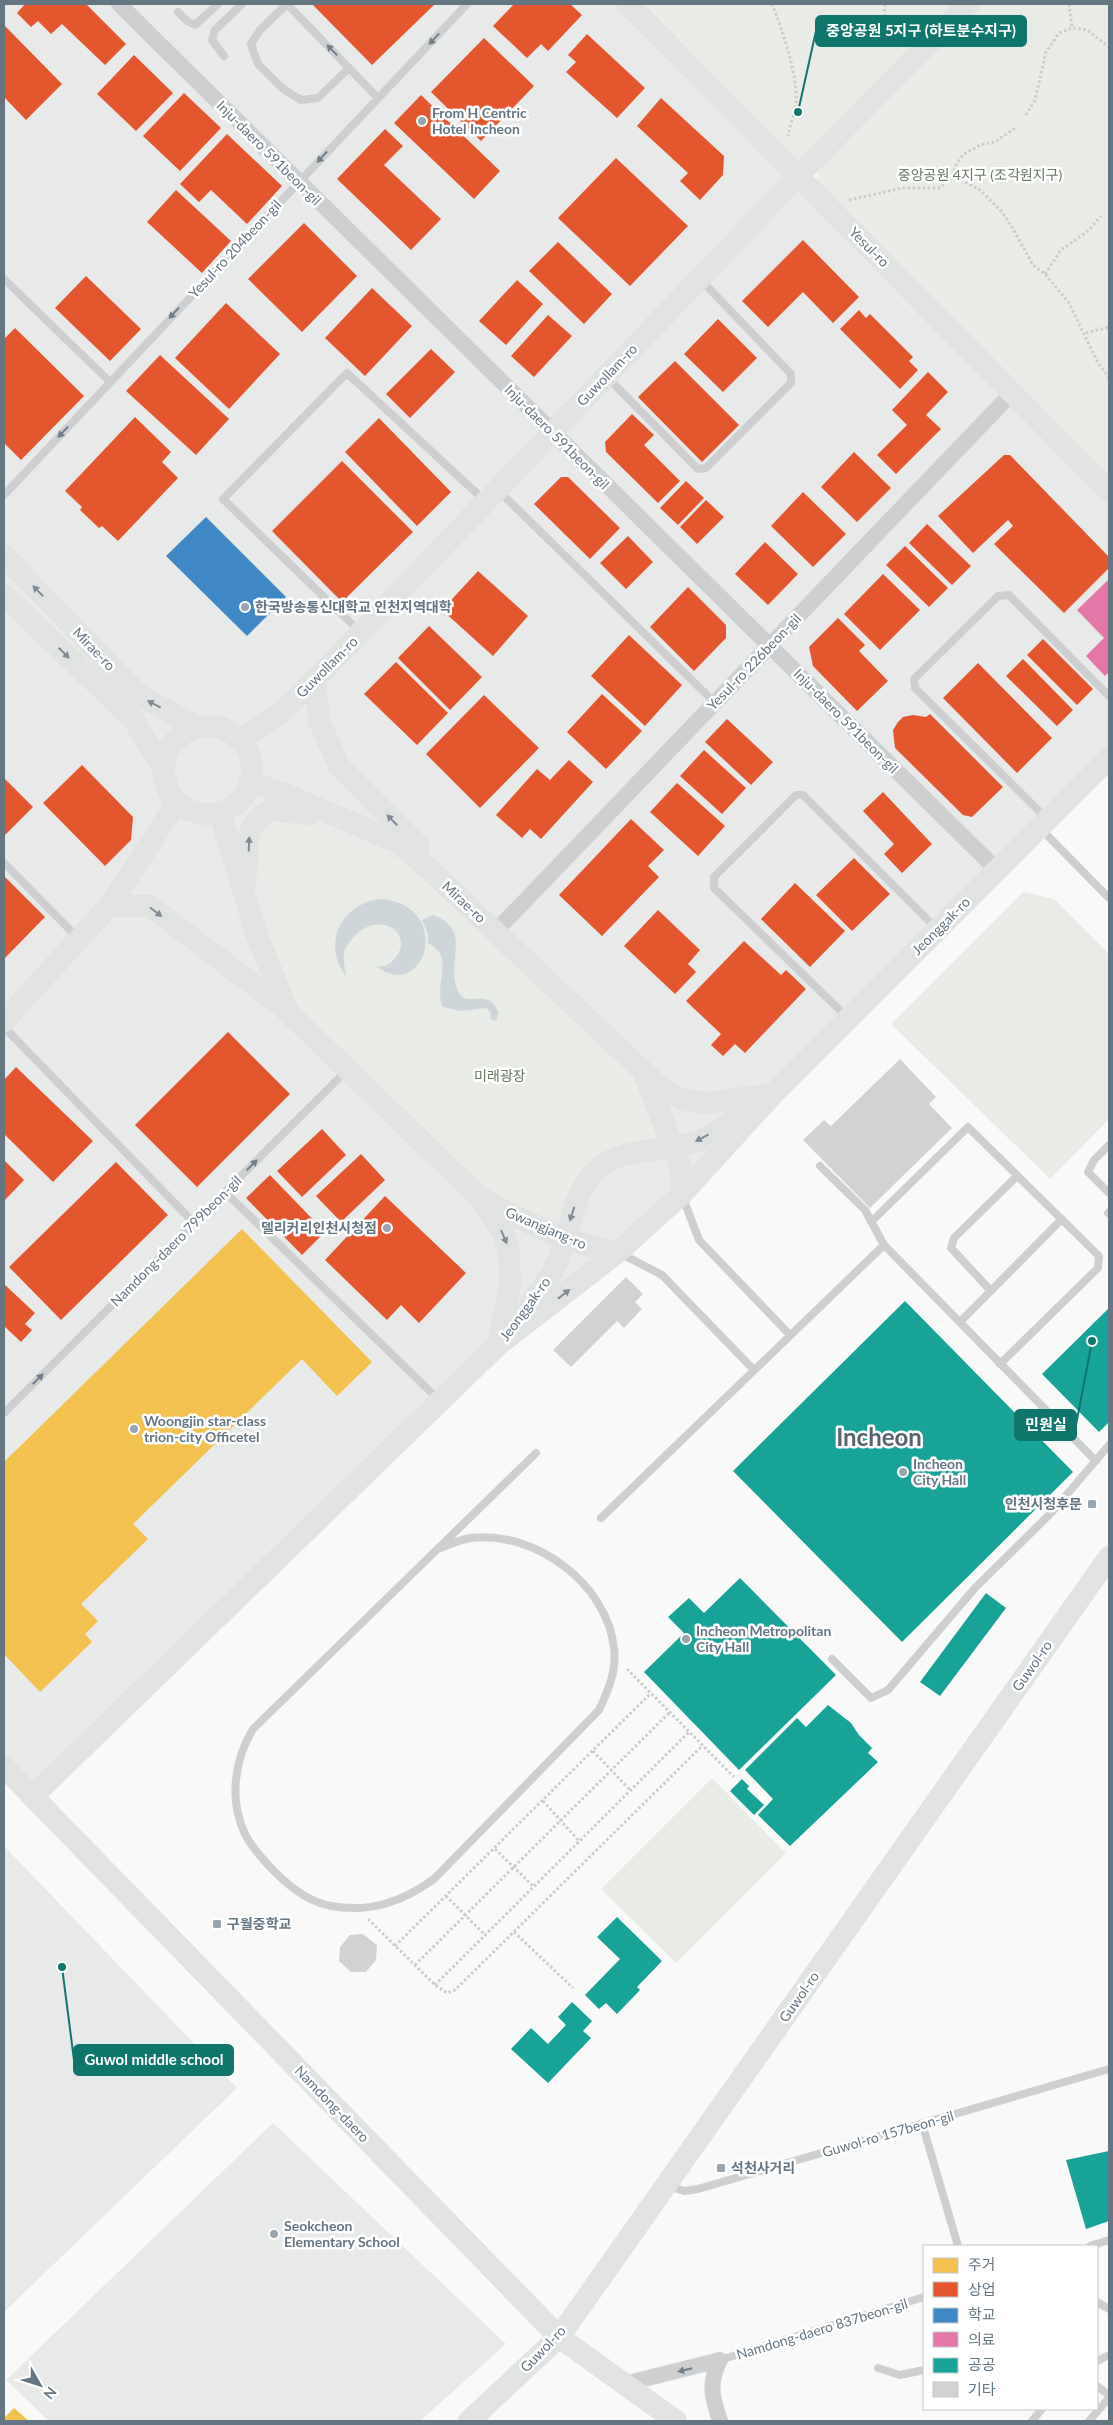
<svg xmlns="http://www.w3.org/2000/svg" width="1113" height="2425" font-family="Lato,'Noto Sans KR',sans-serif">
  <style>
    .built { fill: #e8e9e9 }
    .green { fill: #e8ebe6 }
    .water { fill: #ced6d9 }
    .homes { fill: #f2c14e }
    .shops { fill: #e4572e }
    .schools { fill: #3f88c5 }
    .health { fill: #e377a8 }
    .public { fill: #17a398 }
    .building { fill: #d0d2d3 }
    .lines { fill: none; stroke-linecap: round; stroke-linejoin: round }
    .path { stroke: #cbcccd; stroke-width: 3; stroke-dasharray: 2.5 2.5; stroke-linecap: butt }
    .lane { stroke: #cecfd0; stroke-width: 8 }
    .street { stroke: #cecfd0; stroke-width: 16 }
    .secondary { stroke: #e1e2e2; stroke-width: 22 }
    .oneway { fill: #707f8b }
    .oneway2 { fill: #7e8c96 }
    .poi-dot { fill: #99a4ac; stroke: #fff; stroke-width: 2 }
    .labels { text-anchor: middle; stroke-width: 5; stroke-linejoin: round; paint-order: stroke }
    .poi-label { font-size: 14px; font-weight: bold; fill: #657683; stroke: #fff; text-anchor: start }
    .street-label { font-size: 14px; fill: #657683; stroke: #fff }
    .park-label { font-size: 14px; fill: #687a64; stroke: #fff }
    .town-label { font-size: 24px; font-weight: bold; fill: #57646e; stroke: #fff }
    .leader { fill: none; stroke: #0f766e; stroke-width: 2 }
    .callout-dot { fill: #0f766e; stroke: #fff; stroke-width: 2 }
    .callout { fill: #0f766e; stroke: #0f766e; stroke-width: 2 }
    .callout-label { font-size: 15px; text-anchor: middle; font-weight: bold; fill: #fff }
  </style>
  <rect width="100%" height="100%" fill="#f9f9f9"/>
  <path class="built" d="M4,4H628L1109,491V758L682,1194L498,1345L33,1796L4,1766Z
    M4,1846L237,2088L4,2312Z
    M273,2123L506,2344L420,2421H49L6,2380Z"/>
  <path class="green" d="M628,4H1109V491L816,194L818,157L798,176Z
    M282,819L318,828L431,871L643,1071L674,1147L598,1170L565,1239L478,1196L288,1012L256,845L265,828Z
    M1023,892L1054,899L1109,954V1119L1050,1179L891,1024Z
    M712,1778L786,1853L676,1963L601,1889Z"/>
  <path class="water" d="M377,899C455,901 427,1005 376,966C386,967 390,965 396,957C415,931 376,909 352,939C349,943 345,947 344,952C343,960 345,968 346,976C322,944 340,907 377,899Z
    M433,915C473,929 446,962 457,989C466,1012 486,984 499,1013L496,1021L490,1019L491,1013L487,1008L461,1011L443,1007C432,984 457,957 428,943V934L422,920Z"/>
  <path class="homes" d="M242,1229L372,1362L337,1396L302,1359L133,1524L148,1539L81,1604L98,1621L85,1634L92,1642L40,1692L4,1654V1462Z
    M14,2408L29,2421H4V2418Z"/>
  <path class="shops" d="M25,4H86L126,44L105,65L62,24L51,34L38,21L31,27L17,13Z
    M312,4H435L372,65Z
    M514,4H570L582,15L548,51L541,44L527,58L493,26Z
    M5,26L62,84L26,120L4,97Z
    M587,34L645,88L617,118L566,72L576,62L568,55Z
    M484,38L534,86L481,141L431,92Z
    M134,55L173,93L136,131L97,94Z
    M184,93L221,128L180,171L143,136Z
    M421,95L500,171L474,199L394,123Z
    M661,98L724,156L723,175L700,200L680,181L688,173L637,126Z
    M385,129L403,146L384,165L441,219L411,250L337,179Z
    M227,134L282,186L247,224L211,190L199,202L180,184Z
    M616,158L688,226L630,286L558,218Z
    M176,190L231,241L202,273L147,222Z
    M304,223L357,276L302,332L248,279Z
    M803,240L859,297L833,323L803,292L768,327L742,301Z
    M558,242L612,294L584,324L529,271Z
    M86,276L141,329L110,361L55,308Z
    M517,280L543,304L506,345L479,321Z
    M372,288L412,326L365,376L325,338Z
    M226,303L280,354L229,409L175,358Z
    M859,310L866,318L870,314L913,357L909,361L918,370L900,389L840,329Z
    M548,315L572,336L534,377L511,356Z
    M718,319L757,358L723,392L684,354Z
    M15,328L84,396L21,460L4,443V339Z
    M431,349L455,372L410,418L386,394Z
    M160,355L229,419L196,455L126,391Z
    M675,361L739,425L702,462L638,397Z
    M928,372L948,392L926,415L941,429L896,474L877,455L907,425L892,410Z
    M632,414L654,435L644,445L680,481L658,503L606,452L605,442Z
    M135,417L171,452L162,462L178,478L118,541L102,526L99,528L80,510L82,507L65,491Z
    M379,418L451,492L417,526L345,452Z
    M854,452L891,488L857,522L821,487Z
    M1004,455H1010L1109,557V568L1064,613L994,544L1013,526L1008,520L973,553L938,516Z
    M342,461L413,532L342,602L272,531Z
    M561,477H568L620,528L590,559L534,504Z
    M686,481L704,498L678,525L660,508Z
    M803,492L846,534L813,567L771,526Z
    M706,500L724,517L697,544L680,527Z
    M927,524L971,566L952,585L909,543Z
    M628,536L653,562L626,589L600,563Z
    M765,542L798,574L768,605L735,574Z
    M905,546L948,588L929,607L886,565Z
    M478,571L528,616L493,656L442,610Z
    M883,574L920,610L880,650L844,614Z
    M688,587L726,625V638L694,671L650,627Z
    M838,618L865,645L859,651L888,681L857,711L813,666L809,647Z
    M429,626L482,677L450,710L398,658Z
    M629,635L682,685L645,726L591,676Z
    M1043,639L1093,689L1077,705L1027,655Z
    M1023,659L1073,710L1057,726L1006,676Z
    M396,662L448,713L417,745L364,694Z
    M978,663L1052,738L1017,773L943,698Z
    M602,694L642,731L606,769L567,732Z
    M484,695L539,748L480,808L426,754Z
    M930,714L1003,787L972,817L963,815L895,748L893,730L898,722L903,717L913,715L926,717Z
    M727,719L773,762L751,785L705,742Z
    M704,750L746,788L722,814L680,776Z
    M569,760L593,782L541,839L530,829L522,838L496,815L537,769L550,780Z
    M82,765L133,817L131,840L105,866L43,803Z
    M4,778L33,807L4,836Z
    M677,783L725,826L698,856L650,812Z
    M883,792L932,844L902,873L884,854L894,844L863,811Z
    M631,819L664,850L648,866L659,877L602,936L559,895Z
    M854,858L890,894L852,931L816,895Z
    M4,876L45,917L5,958L4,957Z
    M795,883L845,931L810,967L761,919Z
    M658,910L700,950L688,964L696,972L675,994L624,946Z
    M744,941L781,975L786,970L806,989L745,1053L735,1044L723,1056L711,1045L721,1034L686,1001Z
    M228,1032L290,1094L197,1187L135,1125Z
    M16,1067L93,1141L53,1182L4,1134V1080Z
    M322,1129L346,1155L302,1197L277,1171Z
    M361,1154L385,1180L341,1222L316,1196Z
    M4,1160L24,1180L4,1201Z
    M116,1162L168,1215L61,1320L9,1267Z
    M270,1175L325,1232L302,1255L246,1198Z
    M385,1196L466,1273L419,1323L401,1305L387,1320L325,1260Z
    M4,1284L35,1313L25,1324L32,1330L21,1342L4,1326Z"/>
  <path class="schools" d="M206,517L286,597L247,636L166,556Z"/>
  <path class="health" d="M1109,579V672L1105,676L1086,656L1104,638L1077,610Z"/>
  <path class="public" d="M905,1301L1073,1472L902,1642L733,1471Z
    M1109,1308V1422L1099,1432L1042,1374Z
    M740,1578L836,1675L739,1770L644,1672L684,1633L668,1617L689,1598L704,1613Z
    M986,1593L1006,1608L940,1696L920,1682Z
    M828,1705L851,1723L859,1735L872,1748L868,1753L878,1762L790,1846L758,1815L773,1799L745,1770L797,1718L806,1727Z
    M742,1779L749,1786L747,1789L764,1805L754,1815L730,1791Z
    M617,1917L662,1961L637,1987L640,1990L617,2014L606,2003L599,2009L585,1995L620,1959L597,1937Z
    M572,2002L592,2021L583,2031L591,2038L548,2083L511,2049L531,2028L548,2044L566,2025L558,2017Z
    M1109,2151V2221L1086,2229L1066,2160Z"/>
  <path class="building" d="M900,1059L936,1097L929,1104L952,1128L870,1208L803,1140L824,1120L831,1126Z
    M626,1277L643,1294L635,1302L642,1309L624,1328L617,1321L571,1367L553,1350Z
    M363,1934L377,1945L376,1960L366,1972H351L339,1961L340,1947L350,1935Z"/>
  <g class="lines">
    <path class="path" d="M772,4C782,29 798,75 796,102C795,113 790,125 788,136
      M885,4L884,29L898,45
      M1069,4L1072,28
      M1026,115L1035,100L1046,52L1059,33L1072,28L1087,30L1109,47
      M952,175L980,190L1002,212L1012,227L1033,265L1045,274L1069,303L1097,361L1109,378
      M849,200L902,188H939L950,180L957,163L964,154L980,145L995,142L1015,128
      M1045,274L1061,250L1088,231L1101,216
      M1086,333L1109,327
      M627,1669L734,1777
      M593,1751L630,1790
      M543,1801L579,1841
      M495,1849L533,1886
      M446,1896L485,1935
      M368,1919L435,1985L447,1993L455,1990L703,1745
      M514,1932L573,1988
      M395,1946L651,1693
      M415,1965L670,1712
      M435,1985L689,1732"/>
    <path class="lane" d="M287,4L260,30L251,44L258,64L283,89L301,100L318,98L349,68
      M287,4L378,98
      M178,12L187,21L195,25L218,4
      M224,56L212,40L215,30L242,4
      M4,279L110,382
      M607,377L698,469L706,468L791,383V374L701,280
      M499,491L707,695
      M4,495L467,4
      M358,630L223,499L347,373L485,501
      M1046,818L915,688L914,679L998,596L1009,595L1109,696
      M1041,829L1109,898
      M4,863L78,938
      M848,1018L714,888V877L796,795H803L936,928
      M4,1027L194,1223
      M1109,1145L1094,1160L1088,1172L1109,1193
      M820,1166L865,1210L884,1245L1096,1461
      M225,1192L439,1400
      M683,1198L699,1240L790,1335
      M1108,1213L1109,1212
      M871,1222L968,1127L1099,1256L1098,1268L1000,1364
      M620,1253L662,1275L754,1370
      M991,1291L951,1248L954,1238L1017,1176
      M960,1322L1062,1219
      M4,1413L345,1072
      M601,1518L884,1245
      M438,1549C448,1545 459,1540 470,1538C534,1530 607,1583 614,1648C617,1670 608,1691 599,1710L434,1879C402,1902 370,1913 331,1906C310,1902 290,1887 276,1873C265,1862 252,1848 245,1834C229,1801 234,1760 253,1729L536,1453
      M832,1659L871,1698L888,1690L975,1588L1052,1512L1109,1445
      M922,2123L958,2246
      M669,2186L684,2191L698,2189L1109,2069
      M1090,2246L1109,2240
      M1097,2302L1109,2309
      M720,2360L924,2297
      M1097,2361L1109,2355
      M878,2368L900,2375L924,2370
      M1097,2386L1109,2395
      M1032,2421L1042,2409
      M1089,2421L1109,2398"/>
    <path class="street" d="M119,4L997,870
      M495,932L1012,393
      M624,2384L720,2360C708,2384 712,2397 720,2421"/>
    <path class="secondary" d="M628,4L1109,491
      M4,556L140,696L197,727
      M4,595L133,719L164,770
      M315,680L319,721L339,766L419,846
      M164 770a44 44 0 1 1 88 0a44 44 0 1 1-88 0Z
      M240,739L279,714L315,680L798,176L968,4
      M252,782L287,795L399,843L431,871L662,1089L684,1100L706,1103L773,1094
      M220,813L257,936L288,1012L478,1196L504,1234L509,1252L510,1284L498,1345
      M245,884C246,873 248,835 251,829C255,821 262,816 270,810L311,814
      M109,906H150L288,1011
      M4,1021L109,906L177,802
      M645,1076L680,1165L682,1194
      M481,1198C524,1222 569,1244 618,1252
      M517,1321C530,1304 545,1286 555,1267C571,1236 569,1196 597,1170C624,1146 659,1153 691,1143C710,1138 728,1124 744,1113
      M4,1767L559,2337L676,2421
      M33,1796L498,1345L618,1252L682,1194L773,1094L1109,758
      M469,2421L559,2337L1109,1557"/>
  </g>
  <defs><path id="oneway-solid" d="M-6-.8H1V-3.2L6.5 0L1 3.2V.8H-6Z" transform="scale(1.25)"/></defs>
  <g class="oneway">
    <use href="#oneway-solid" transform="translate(434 39) rotate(133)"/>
    <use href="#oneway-solid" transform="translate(332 50) rotate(-134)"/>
    <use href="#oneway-solid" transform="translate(322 157) rotate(133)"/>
    <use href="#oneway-solid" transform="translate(174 313) rotate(133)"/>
    <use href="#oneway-solid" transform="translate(63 432) rotate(133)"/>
    <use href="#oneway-solid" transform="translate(252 1165) rotate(-45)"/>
    <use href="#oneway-solid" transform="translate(38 1379) rotate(-45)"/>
    <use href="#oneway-solid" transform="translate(685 2370) rotate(167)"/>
  </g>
  <g class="oneway2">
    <use href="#oneway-solid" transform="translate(38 591) rotate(-134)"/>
    <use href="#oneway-solid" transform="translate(64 653) rotate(44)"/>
    <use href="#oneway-solid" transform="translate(154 704) rotate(-152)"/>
    <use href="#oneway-solid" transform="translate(392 820) rotate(-135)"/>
    <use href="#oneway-solid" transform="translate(249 844) rotate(-88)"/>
    <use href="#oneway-solid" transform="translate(156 912) rotate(37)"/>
    <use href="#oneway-solid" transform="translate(702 1138) rotate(152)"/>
    <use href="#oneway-solid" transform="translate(572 1214) rotate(108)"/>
    <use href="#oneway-solid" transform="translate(504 1237) rotate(67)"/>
    <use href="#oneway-solid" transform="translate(564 1294) rotate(-38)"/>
  </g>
  <g class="poi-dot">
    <circle cx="422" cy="121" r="5"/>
    <circle cx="245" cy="607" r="5"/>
    <circle cx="387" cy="1228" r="5"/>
    <circle cx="134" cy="1429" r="5"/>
    <circle cx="903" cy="1472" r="5"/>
    <rect x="1087" y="1499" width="10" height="10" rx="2.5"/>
    <circle cx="686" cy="1639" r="5"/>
    <rect x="212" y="1919" width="10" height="10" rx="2.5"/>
    <rect x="716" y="2163" width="10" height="10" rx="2.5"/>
    <circle cx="274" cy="2234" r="5"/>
  </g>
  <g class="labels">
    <g class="poi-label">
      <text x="432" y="118">From H Centric<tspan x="432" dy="16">Hotel Incheon</tspan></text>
      <text x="255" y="612">한국방송통신대학교 인천지역대학</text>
      <text x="377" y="1233" text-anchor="end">델리커리인천시청점</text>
      <text x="144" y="1426">Woongjin star-class<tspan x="144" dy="16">trion-city Officetel</tspan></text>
      <text x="913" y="1469">Incheon<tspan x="913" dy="16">City Hall</tspan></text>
      <text x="1082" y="1509" text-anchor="end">인천시청후문</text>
      <text x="696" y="1636">Incheon Metropolitan<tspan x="696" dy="16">City Hall</tspan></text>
      <text x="227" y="1929">구월중학교</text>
      <text x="731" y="2173">석천사거리</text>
      <text x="284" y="2231">Seokcheon<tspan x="284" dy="16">Elementary School</tspan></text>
    </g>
    <g class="street-label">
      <text transform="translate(269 153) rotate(45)" y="5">Inju-daero 591beon-gil</text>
      <text transform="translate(869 247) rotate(45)" y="5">Yesul-ro</text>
      <text transform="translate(235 249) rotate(-47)" y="5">Yesul-ro 204beon-gil</text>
      <text transform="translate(607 375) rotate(-46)" y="5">Guwollam-ro</text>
      <text transform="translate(557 437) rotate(45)" y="5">Inju-daero 591beon-gil</text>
      <text transform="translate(94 649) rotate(46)" y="5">Mirae-ro</text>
      <text transform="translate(754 662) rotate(-46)" y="5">Yesul-ro 226beon-gil</text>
      <text transform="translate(327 667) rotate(-45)" y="5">Guwollam-ro</text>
      <text transform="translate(846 721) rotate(45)" y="5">Inju-daero 591beon-gil</text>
      <text transform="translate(464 902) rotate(43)" y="5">Mirae-ro</text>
      <text transform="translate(941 926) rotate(-45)" y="5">Jeonggak-ro</text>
      <text transform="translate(546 1228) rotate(23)" y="5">Gwangjang-ro</text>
      <text transform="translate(176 1241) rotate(-45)" y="5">Namdong-daero 799beon-gil</text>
      <text transform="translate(525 1309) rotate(-54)" y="5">Jeonggak-ro</text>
      <text transform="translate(1032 1666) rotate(-55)" y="5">Guwol-ro</text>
      <text transform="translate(799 1997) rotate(-55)" y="5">Guwol-ro</text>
      <text transform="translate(332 2104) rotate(46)" y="5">Namdong-daero</text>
      <text transform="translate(888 2134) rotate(-16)" y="5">Guwol-ro 157beon-gil</text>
      <text transform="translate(822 2329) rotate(-17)" y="5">Namdong-daero 837beon-gil</text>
      <text transform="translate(543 2349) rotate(-46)" y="5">Guwol-ro</text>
    </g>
    <g class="park-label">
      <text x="980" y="180">중앙공원 4지구 (조각원지구)</text>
      <text x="500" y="1081">미래광장</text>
    </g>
    <g class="town-label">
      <text x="879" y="1446">Incheon</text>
    </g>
  </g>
  <path class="leader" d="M798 112L816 31M1092 1341L1076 1425M62 1967L74 2060"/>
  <g class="callout-dot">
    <circle cx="798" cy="112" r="5"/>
    <circle cx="1092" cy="1341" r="5"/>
    <circle cx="62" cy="1967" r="5"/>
  </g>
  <g class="callout">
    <rect x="816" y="16" width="210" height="30" rx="5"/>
    <rect x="1015" y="1410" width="61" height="30" rx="5"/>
    <rect x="74" y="2045" width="159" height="30" rx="5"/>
  </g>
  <g class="callout-label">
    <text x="921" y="36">중앙공원 5지구 (하트분수지구)</text>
    <text x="1046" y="1430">민원실</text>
    <text x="154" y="2065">Guwol middle school</text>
  </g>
  <rect width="1113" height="2425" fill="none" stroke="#657683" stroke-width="10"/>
  <rect x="923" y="2245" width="175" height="165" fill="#ffffff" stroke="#c1c8cd"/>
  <rect x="933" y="2258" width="25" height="15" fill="#f2c14e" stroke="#c1c8cd"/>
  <text x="968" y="2270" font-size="15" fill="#657683">주거</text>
  <rect x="933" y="2282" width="25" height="15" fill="#e4572e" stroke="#c1c8cd"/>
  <text x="968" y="2295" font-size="15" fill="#657683">상업</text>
  <rect x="933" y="2308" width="25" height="15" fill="#3f88c5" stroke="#c1c8cd"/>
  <text x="968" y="2320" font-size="15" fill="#657683">학교</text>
  <rect x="933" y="2332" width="25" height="15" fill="#e377a8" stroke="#c1c8cd"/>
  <text x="968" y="2345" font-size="15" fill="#657683">의료</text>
  <rect x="933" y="2358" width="25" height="15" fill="#17a398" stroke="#c1c8cd"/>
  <text x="968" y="2370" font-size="15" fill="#657683">공공</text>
  <rect x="933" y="2382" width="25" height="15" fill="#d0d2d3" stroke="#c1c8cd"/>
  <text x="968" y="2395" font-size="15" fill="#657683">기타</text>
  <g transform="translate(40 2385) rotate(129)" stroke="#ffffff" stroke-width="4" paint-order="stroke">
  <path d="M0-4L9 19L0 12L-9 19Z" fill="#657683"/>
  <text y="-8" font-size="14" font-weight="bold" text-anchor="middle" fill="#657683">N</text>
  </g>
</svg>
